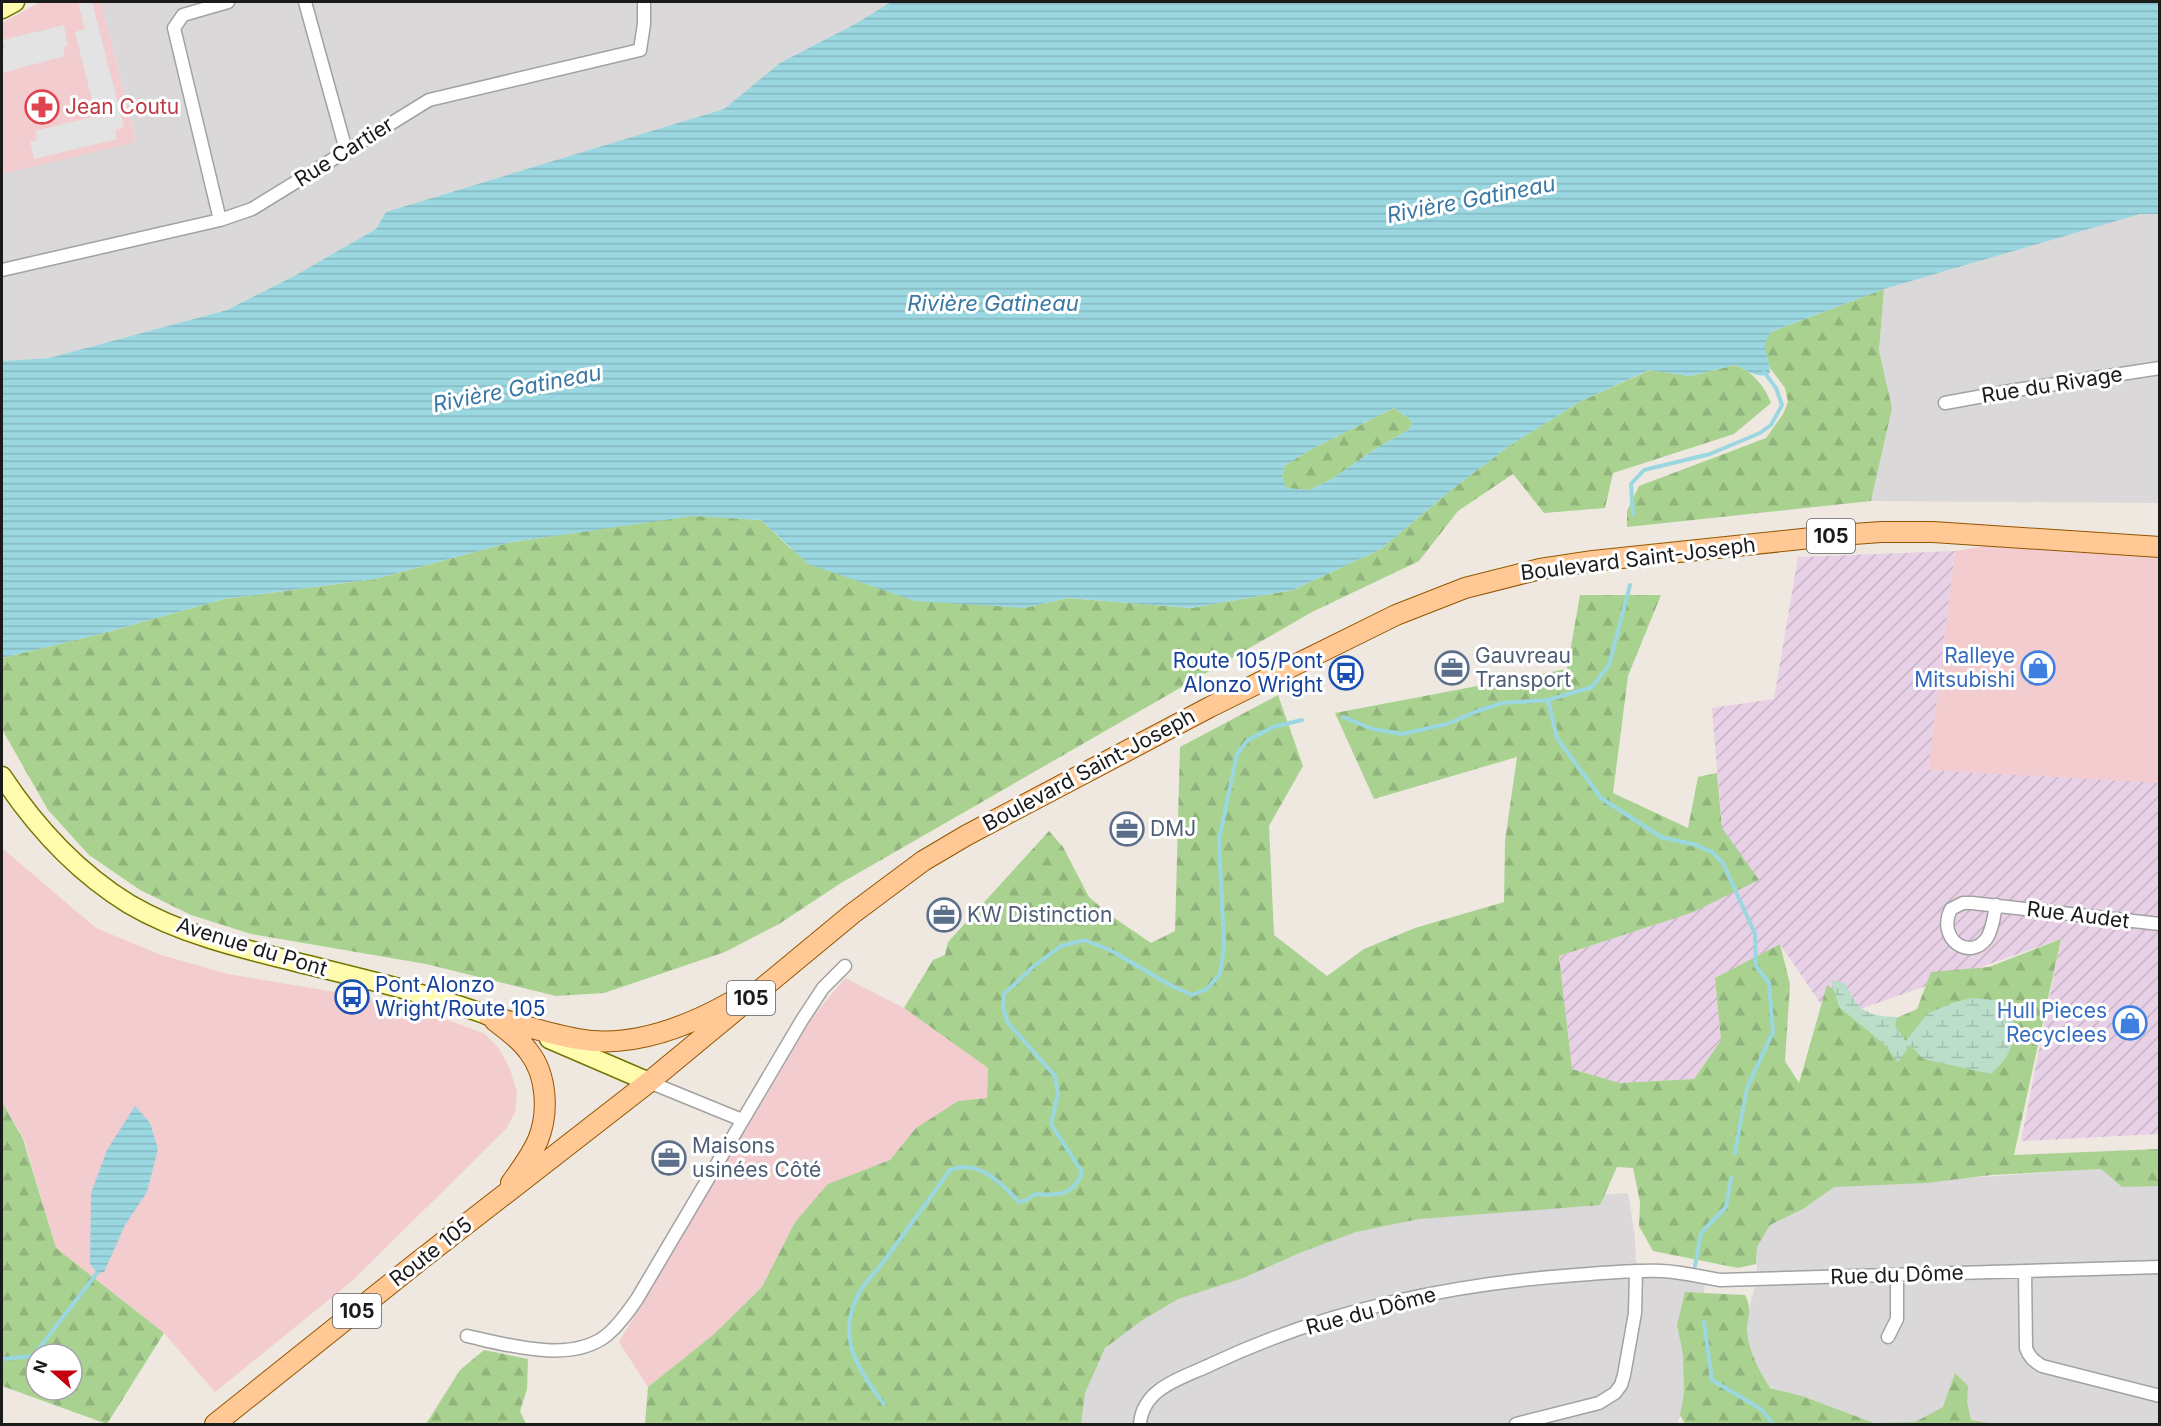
<svg xmlns="http://www.w3.org/2000/svg" width="2161" height="1426" font-family="Inter,sans-serif">
  <style>
    .residential { fill: #dad8d8 }
    .commercial { fill: #f2ccce }
    .industrial { fill: url(#industrial-furrows) }
    .forest { fill: url(#forest-firs); fill-rule: evenodd }
    .wetland { fill: url(#wetland-marsh) }
    .parking { fill: #e3e3e3 }
    .water { fill: url(#water-rules); fill-rule: evenodd }
    .lines { fill: none; stroke-linecap: round; stroke-linejoin: round }
    .stream { stroke: #9bd7e1; stroke-width: 4 }
    .street-casing { stroke: #a2a2a2; stroke-width: 15 }
    .secondary-casing { stroke: #727500; stroke-width: 21 }
    .primary-casing { stroke: #935600; stroke-width: 22 }
    .street { stroke: #fff; stroke-width: 12 }
    .secondary { stroke: #fffdad; stroke-width: 18 }
    .primary { stroke: #ffc894; stroke-width: 20 }
    .labels { text-anchor: middle; stroke-width: 6; stroke-linejoin: round; paint-order: stroke }
    .shield { fill: #fff; stroke: #5f5f5f; stroke-width: 1.5 }
    .shield-label { font-size: 20px; font-weight: bold; fill: #1b1b1b }
    .health-label { font-size: 21px; fill: #be3a42; stroke: #fff; text-anchor: start }
    .street-label { font-size: 21px; fill: #1b1b1b; stroke: #fff }
    .service-label { font-size: 21px; fill: #4e5e75; stroke: #fff; text-anchor: start }
    .shop-label { font-size: 21px; fill: #366cbe; stroke: #fff; text-anchor: end }
    .transit-label { font-size: 21px; fill: #164399; stroke: #fff; text-anchor: end }
    .water-label { font-size: 22px; font-style: italic; fill: #3a78a4; stroke: #fff }
  </style>
  <defs>
    <pattern id="industrial-furrows" width="10" height="10" patternUnits="userSpaceOnUse" patternTransform="scale(1.5)"><rect width="10" height="10" fill="#e8d1e6"/><path d="M-1 1l2-2M0 10L10 0M9 11l2-2" fill="none" stroke="#c6b3c5"/></pattern>
    <pattern id="forest-firs" width="22" height="20" patternUnits="userSpaceOnUse" patternTransform="scale(1.5)"><rect width="22" height="20" fill="#a9d290"/><path d="M5 1l3.5 6h-7zM16 11l3.5 6h-7z" fill="#91b47c"/></pattern>
    <pattern id="wetland-marsh" width="20" height="14" patternUnits="userSpaceOnUse" patternTransform="scale(1.5)"><rect width="20" height="14" fill="#bbdecb"/><path d="M1 5h8M5 5V1M11 12h8M15 12V8" fill="none" stroke="#a0beae"/></pattern>
    <pattern id="water-rules" width="6" height="5" patternUnits="userSpaceOnUse" patternTransform="scale(1.5)"><rect width="6" height="5" fill="#9bd7e1"/><path d="M0 2.5h6" fill="none" stroke="#85b8c0"/></pattern>
  </defs>
  <rect width="100%" height="100%" fill="#eee8e0"/>
  <path class="residential" d="M101,2H891L855,24L780,63L725,109L387,212L376,229L296,275L227,310L49,358L2,361V174L136,141Z
    M2140,214H2159V503L1871,501L1892,408L1879,351L1884,289Z
    M2101,1169L2159,1181V1424L1874,1423L1732,1374L1757,1279L1756,1212L1802,1189Z
    M1628,1193L1635,1237L1636,1271L1706,1278L1687,1400L1677,1424H1077L1080,1390L1102,1343L1139,1315L1245,1270L1363,1222L1563,1197Z"/>
  <path class="commercial" d="M40,2H101L136,142L2,174V23Z
    M2034,538L2159,547V784L1928,770L1955,551Z
    M2,848L96,928L161,955L228,974L376,999L440,1017L485,1034L498,1047L510,1069L517,1092L515,1112L506,1129L352,1281L215,1392L164,1333L56,1248L24,1139L2,1102Z
    M845,978L904,1008L988,1068L987,1098L958,1101L916,1128L890,1160L828,1185L795,1222L762,1287L713,1335L648,1387L619,1342L814,1015Z"/>
  <path class="industrial" d="M1955,551L1928,770L2159,783V1134L2021,1141L2061,939L1831,1019L1780,944L1715,978L1721,1040L1694,1079L1620,1083L1572,1069L1559,956L1691,913L1722,828L1712,708L1774,699L1798,557Z"/>
  <path class="forest" d="M1884,289L1879,351L1892,408L1871,501L1627,527V511L1639,486L1766,438L1783,414L1788,402L1785,388L1770,368L1764,347L1767,336L1771,332Z
    M1735,365C1753,372 1764,385 1771,403L1734,434L1613,473L1605,508L1544,513L1513,474L1458,511L1419,561L1312,612L841,883L779,924L725,952L604,993L556,996L426,964L251,934L191,915L140,890L89,855L48,810L3,731L2,658L100,634L224,599L375,579L512,542L693,515L761,520L790,548L1024,608L1068,598L1191,608L1293,590L1381,549L1451,490L1509,446L1581,401L1650,370L1690,376Z
    M1394,408L1412,421L1410,429L1375,449L1332,479L1309,490L1287,489L1282,477L1284,466L1308,451Z
    M1580,595H1661L1628,676L1613,793L1688,828L1698,777L1717,773L1722,828L1759,880L1691,913L1559,956L1572,1069L1620,1083L1694,1079L1721,1040L1715,978L1780,944L1790,984L1785,1061L1799,1083L1827,985L1883,1024L1917,1009L1931,972L1989,967L2061,939L2014,1155L2159,1149V1186L2122,1187L2101,1169L1992,1175L1926,1183L1834,1187L1803,1209L1770,1225L1757,1247L1756,1264L1738,1268L1653,1251L1639,1226L1640,1202L1633,1168L1617,1167L1600,1205L1419,1219L1356,1232L1302,1252L1243,1278L1178,1299L1141,1321L1105,1348L1085,1393L1081,1424H645L648,1387L713,1335L762,1287L795,1222L828,1184L890,1160L916,1128L958,1101L987,1098L988,1068L904,1008L933,960L945,955L948,942L1049,831L1063,847L1089,897L1110,915L1151,943L1175,931L1180,747L1278,695L1303,766L1269,826L1274,935L1327,976L1364,949L1415,928L1504,902L1505,841L1517,757L1374,799L1335,713L1567,669Z
    M2,1102L23,1139L56,1248L164,1333L107,1424L2,1386ZM36,1354H72V1390H36Z
    M1685,1292L1745,1295C1753,1311 1747,1315 1747,1331C1749,1353 1759,1370 1770,1388L1802,1396L1874,1423L1915,1422L1943,1407L1955,1373L1968,1386L1967,1403L1971,1420L1994,1424H1685L1680,1415L1684,1394L1683,1354L1677,1325Z
    M484,1350L528,1359L527,1389L520,1411L526,1424H426L460,1370Z"/>
  <path class="wetland" d="M1831,980L1845,983C1858,1011 1867,1016 1897,1017L1895,1026L1906,1041L1927,1014L1949,1004L1971,998L1995,1000L2016,1025C2011,1050 2010,1056 1991,1074L1923,1059L1910,1045L1898,1062L1885,1045L1839,1007Z"/>
  <path class="parking" d="M78,2H92L124,127L115,130L117,139L34,159L30,142L37,140L35,131L96,116L75,32L85,29Z
    M64,25L68,46L63,48L65,56L2,73V49L5,48L3,40Z"/>
  <path class="water" d="M891,2H2159V214H2140L1884,289L1771,332C1759,345 1770,359 1770,373C1756,380 1748,370 1735,365L1690,376L1649,370L1581,401L1509,446L1451,490L1381,549L1293,590L1191,608L1068,598L1024,608L915,601L808,564L761,520L693,516L512,542L375,579L224,599L100,634L2,658V361L49,358L227,310L296,275L376,229L386,212L724,109L780,63L855,24ZM1394,408L1412,421L1410,429L1375,449L1332,479L1309,490L1287,488L1282,477L1284,466L1308,451Z
    M135,1106L150,1123L158,1149L147,1192L125,1225L104,1272L97,1273L90,1264L91,1193L107,1150Z"/>
  <g class="lines">
    <path class="stream" d="M1633,514L1631,484L1644,470L1710,454L1760,433L1771,425L1782,405L1776,388L1764,372
      M1548,700L1557,738L1601,798L1661,837L1696,845L1712,852L1723,863L1755,934L1756,966L1769,983L1773,1032L1747,1088L1735,1153
      M1343,717L1373,729L1402,734L1447,724L1475,712L1502,703L1548,700L1592,687L1609,665L1630,585
      M1695,1266L1701,1233L1726,1207L1731,1178
      M1704,1322L1712,1380L1761,1409L1773,1424
      M2,1359L33,1356L97,1273
      M884,1404C856,1368 834,1333 862,1288C870,1277 880,1267 888,1256C909,1227 929,1199 950,1170C978,1158 1001,1183 1019,1202L1027,1200L1035,1194C1057,1196 1075,1195 1082,1172L1051,1124L1058,1094L1055,1076L1008,1023L1003,1008L1004,994L1034,966L1061,946L1084,940L1110,950L1170,985L1192,995L1207,989L1220,974L1224,946L1219,840L1237,754L1248,740L1273,727L1302,720"/>
    <defs>
      <path id="street" d="M305,2L346,150
        M220,220L174,28L183,15L228,2
        M2,270L220,220L252,209L429,100L640,50L644,24V2
        M1945,403L2016,390L2160,368
        M1996,905C1994,916 1993,928 1987,938C1970,962 1936,939 1951,909L1963,903H1972L2160,924
        M649,1082L742,1120
        M2025,1271L2026,1348C2029,1357 2034,1361 2042,1366L2160,1396
        M467,1336C508,1345 571,1364 607,1335C619,1325 628,1312 637,1299L802,1020L823,988L845,966
        M1888,1337L1897,1319V1276
        M1140,1424C1143,1387 1183,1378 1212,1364C1326,1310 1451,1284 1576,1275C1604,1273 1633,1270 1662,1271C1682,1272 1701,1277 1720,1280L2160,1267
        M1516,1424L1599,1403L1615,1393L1621,1385L1624,1375L1635,1313L1636,1271"/>
      <path id="secondary" d="M2,9L15,2
        M2,776C35,826 77,872 129,904C180,934 239,948 296,962C364,979 435,995 501,1020
        M549,1039L649,1082"/>
      <path id="primary" d="M488,1015C518,1024 548,1034 578,1039C632,1049 687,1027 733,1001
        M495,1021C507,1030 520,1039 529,1052C547,1075 549,1113 538,1140C531,1156 521,1169 511,1183
        M215,1424L419,1261L649,1082L852,914L923,861L967,835L1210,707L1396,615L1465,588L1540,569L1593,561L1840,535L1881,532H1933L2160,547"/>
    </defs>
    <use href="#street" class="street-casing"/>
    <use href="#secondary" class="secondary-casing"/>
    <use href="#primary" class="primary-casing"/>
    <use href="#street" class="street"/>
    <use href="#secondary" class="secondary"/>
    <use href="#primary" class="primary"/>
  </g>
  <defs>
    <symbol id="pharmacy-ring" viewBox="-11 -11 22 22"><circle r="9.5" fill="#fff" stroke="#e0444e" stroke-width="1.5"/><path d="M-2-6h4v4h4v4h-4v4h-4v-4h-4v-4h4Z" fill="#e0444e"/></symbol>
    <symbol id="office-ring" viewBox="-11 -11 22 22"><circle r="9.5" fill="#fff" stroke="#5c6f8a" stroke-width="1.5"/><path d="M-6-3h4V-5.5h4V-3h4V5H-6ZM-1-4.5V-3h2v-1.5ZM-6 0V1H6V0Z" fill="#5c6f8a"/></symbol>
    <symbol id="shop-ring" viewBox="-11 -11 22 22"><circle r="9.5" fill="#fff" stroke="#3f7fe0" stroke-width="1.5"/><path d="M-5-2.5h2.3a2.7 3.5 0 0 1 5.4 0H5L5.5 6h-11ZM-1.5-2.5h3a1.5 2.3 0 0 0-3 0Z" fill="#3f7fe0"/></symbol>
    <symbol id="bus-ring" viewBox="-11 -11 22 22"><circle r="9.5" fill="#fff" stroke="#1a4fb4" stroke-width="1.5"/><path d="M-5-6H5V4H4V6H2V4H-2V6H-4V4H-5ZM-3.5-4V0h7V-4ZM-3.5 1.2v1.5H-2V1.2ZM2 1.2v1.5H3.5V1.2Z" fill="#1a4fb4"/></symbol>
  </defs>
  <g fill-rule="evenodd">
    <use href="#pharmacy-ring" x="23" y="88" width="38" height="38"/>
    <use href="#office-ring" x="1433" y="649" width="38" height="38"/>
    <use href="#shop-ring" x="2019" y="649" width="38" height="38"/>
    <use href="#bus-ring" x="1327" y="654" width="38" height="38"/>
    <use href="#office-ring" x="1108" y="810" width="38" height="38"/>
    <use href="#office-ring" x="925" y="896" width="38" height="38"/>
    <use href="#bus-ring" x="333" y="978" width="38" height="38"/>
    <use href="#shop-ring" x="2111" y="1004" width="38" height="38"/>
    <use href="#office-ring" x="650" y="1139" width="38" height="38"/>
  </g>
  <g class="labels">
    <g class="shield">
      <rect x="1807" y="519" width="48" height="34" rx="4.5"/>
      <rect x="727" y="981" width="48" height="34" rx="4.5"/>
      <rect x="333" y="1294" width="48" height="34" rx="4.5"/>
    </g>
    <g class="shield-label">
      <text x="1831" y="543">105</text>
      <text x="751" y="1005">105</text>
      <text x="357" y="1318">105</text>
    </g>
    <g class="health-label">
      <text x="65" y="114">Jean Coutu</text>
    </g>
    <g class="street-label">
      <text transform="translate(344 152) rotate(-32)" y="7">Rue Cartier</text>
      <text transform="translate(2052 385) rotate(-9)" y="7">Rue du Rivage</text>
      <text transform="translate(1638 559) rotate(-7)" y="7">Boulevard Saint-Joseph</text>
      <text transform="translate(1089 770) rotate(-28)" y="7">Boulevard Saint-Joseph</text>
      <text transform="translate(2078 915) rotate(7)" y="7">Rue Audet</text>
      <text transform="translate(252 947) rotate(17)" y="7">Avenue du Pont</text>
      <text transform="translate(431 1252) rotate(-38)" y="7">Route 105</text>
      <text transform="translate(1897 1275) rotate(-2)" y="7">Rue du Dôme</text>
      <text transform="translate(1371 1311) rotate(-15)" y="7">Rue du Dôme</text>
    </g>
    <g class="service-label">
      <text x="1475" y="663">Gauvreau<tspan x="1475" dy="24">Transport</tspan></text>
      <text x="1150" y="836">DMJ</text>
      <text x="967" y="922">KW Distinction</text>
      <text x="692" y="1153">Maisons<tspan x="692" dy="24">usinées Côté</tspan></text>
    </g>
    <g class="shop-label">
      <text x="2015" y="663">Ralleye<tspan x="2015" dy="24">Mitsubishi</tspan></text>
      <text x="2107" y="1018">Hull Pieces<tspan x="2107" dy="24">Recyclees</tspan></text>
    </g>
    <g class="transit-label">
      <text x="1323" y="668">Route 105/Pont<tspan x="1323" dy="24">Alonzo Wright</tspan></text>
      <text x="375" y="992" text-anchor="start">Pont Alonzo<tspan x="375" dy="24">Wright/Route 105</tspan></text>
    </g>
    <g class="water-label">
      <text transform="translate(1471 199) rotate(-11)" y="8">Rivière Gatineau</text>
      <text x="993" y="311">Rivière Gatineau</text>
      <text transform="translate(517 388) rotate(-11)" y="8">Rivière Gatineau</text>
    </g>
  </g>
  <rect width="2161" height="1426" fill="none" stroke="#1b1b1b" stroke-width="6"/>
  <g transform="translate(54 1372) rotate(291)"><circle r="28" fill="#ffffff" stroke="#a4a4a4" stroke-width="1.5"/>
  <path d="M0-4.5L10 22L0 15L-10 22Z" fill="#c70010"/>
  <text y="-9" font-size="16" font-weight="bold" text-anchor="middle" fill="#1b1b1b">N</text>
  </g>
</svg>
